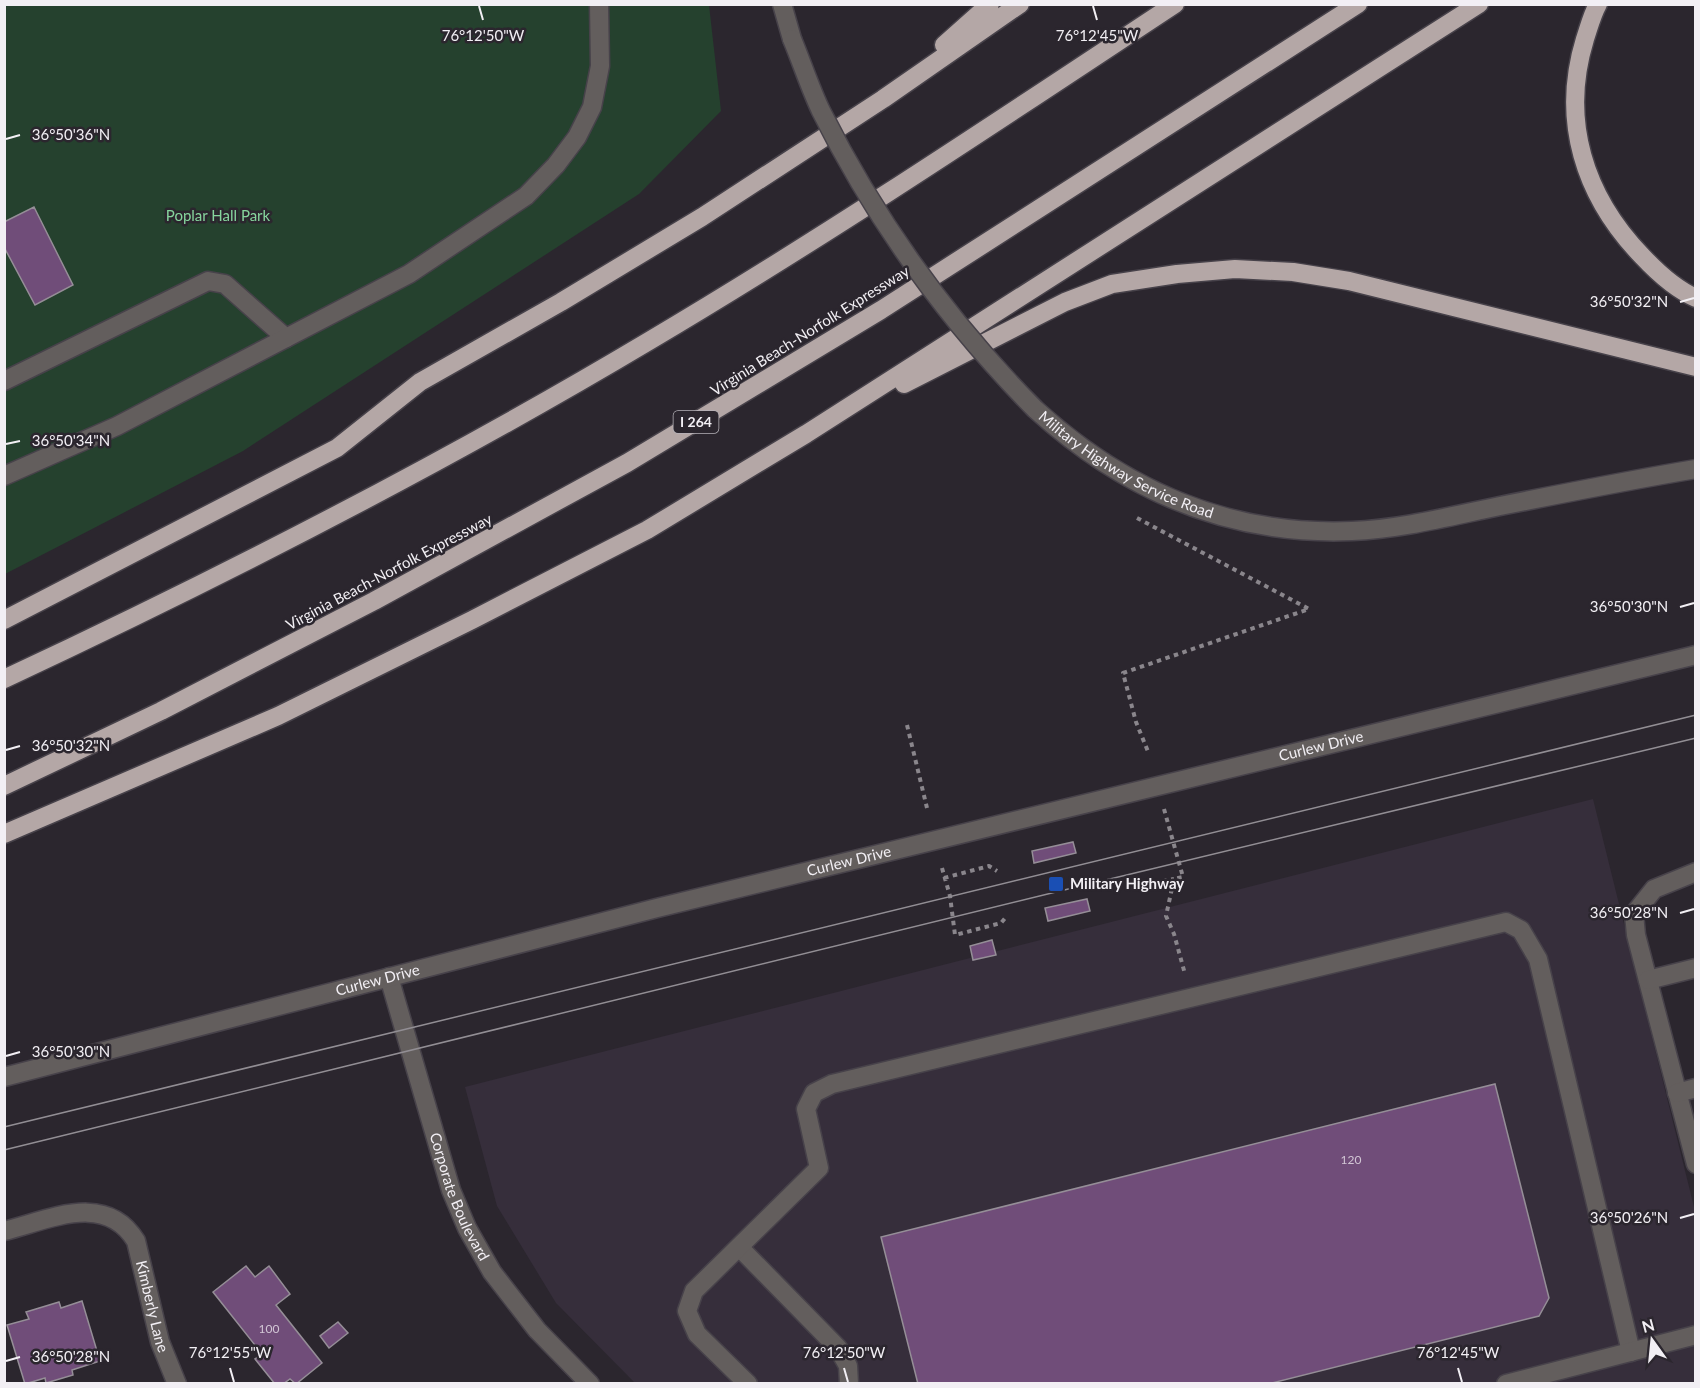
<svg xmlns="http://www.w3.org/2000/svg" width="1700" height="1388" font-family="Lato,sans-serif">
  <style>
    .built { fill: #362e3b }
    .green { fill: #25412e }
    .building { fill: #704d79; stroke: #958e97; stroke-width: 1.5 }
    .lines { fill: none; stroke-linecap: round; stroke-linejoin: round }
    .minor-casing { stroke: #47424a; stroke-width: 21 }
    .highway-casing { stroke: #47424a; stroke-width: 21 }
    .path { stroke: #8a868c; stroke-width: 4; stroke-dasharray: 4.5 4.5; stroke-linecap: butt }
    .minor { stroke: #635e5d; stroke-width: 18 }
    .highway { stroke: #b4a7a6; stroke-width: 18 }
    .tram { stroke: #928e94; stroke-width: 1.5 }
    .minor-bridge-casing { stroke: #47424a; stroke-width: 21; stroke-linecap: butt }
    .minor-bridge { stroke: #635e5d; stroke-width: 18 }
    .ticks { fill: none; stroke: #f2eff4; stroke-width: 2 }
    .transit-dot { fill: #1a4fb4; stroke: #2b262e; stroke-width: 2 }
    .labels { text-anchor: middle; stroke-width: 5; stroke-linejoin: round; paint-order: stroke }
    .number-label { font-size: 12px; fill: #d2c6d5 }
    .shield { fill: #2b262e; stroke: #b6b3b9; stroke-width: 1.5 }
    .shield-label { font-size: 14px; font-weight: bold; fill: #f2eff4 }
    .park-label { font-size: 15px; fill: #86d59d; stroke: #2b262e }
    .street-label { font-size: 15px; fill: #f2eff4; stroke: #2b262e }
    .poi-label { font-size: 15px; font-weight: bold; fill: #f2eff4; stroke: #2b262e; text-anchor: start }
    .ticks-label { font-size: 15px; text-anchor: middle; fill: #f2eff4; stroke: #2b262e; stroke-width: 5; stroke-linejoin: round; paint-order: stroke }
  </style>
  <rect width="100%" height="100%" fill="#2b262e"/>
  <path class="built" d="M1593,799L1695,1211V1383H635L556,1303L497,1206L465,1087Z"/>
  <path class="green" d="M5,5H709L721,111L639,194L243,451L5,574Z"/>
  <path class="building" d="M34,207L73,285L35,305L4,247V222Z
    M1073,842L1076,853L1034,863L1032,851Z
    M1087,899L1090,911L1048,921L1045,908Z
    M992,940L996,955L973,960L970,946Z
    M1495,1084L1549,1298L1539,1316L1268,1384H918L881,1237Z
    M246,1266L255,1277L269,1266L290,1294L276,1305L322,1363L296,1384L290,1379L283,1384H275L255,1359L262,1354L213,1292Z
    M82,1301L100,1361L72,1370L73,1375L46,1383L45,1378L25,1384L7,1325L29,1319L26,1312L59,1302L61,1308Z
    M338,1322L348,1333L329,1348L320,1336Z"/>
  <g class="lines">
    <defs>
      <g id="minor">
        <path d="M782,4L792,39"/>
        <path d="M4,381L208,281L225,284L286,338"/>
        <path id="s1" d="M1035,409C1125,491 1230,536 1352,531C1402,529 1451,516 1500,506C1565,493 1630,480 1696,469"/>
        <path d="M4,476L117,426L409,274L526,196L556,165L577,137L592,107L600,66L599,4"/>
        <path d="M1696,872L1654,889L1634,914L1636,935L1696,1164"/>
        <path id="s2" d="M389,977L451,1190L467,1228L492,1272L537,1330L590,1384"/>
        <path d="M1648,980L1696,968"/>
        <path id="s3" d="M4,1077L657,908L1696,655"/>
        <path d="M1677,1093L1696,1088"/>
        <path id="s4" d="M4,1231C49,1220 106,1191 136,1241L160,1342L177,1384"/>
        <path d="M740,1248L838,1348L848,1366L849,1384"/>
        <path d="M748,1384L697,1334L687,1311L694,1291L819,1168L806,1109L814,1093L832,1084L1506,922L1521,930L1538,959L1631,1352"/>
        <path d="M1506,1384L1696,1335"/>
      </g>
      <path id="highway" d="M1598,4C1592,15 1589,27 1585,39C1560,120 1584,196 1642,256C1657,272 1675,289 1696,298
        M944,45L990,4
        M904,384L1065,302L1112,284L1177,274L1235,269L1293,272L1349,281L1696,367
        M4,620L337,448L420,382L561,302L702,217L883,99L1020,4
        M4,679C224,576 441,465 649,341C828,235 1001,119 1175,4
        M4,786L161,711L374,601L627,463L881,310L1358,4
        M4,834L278,716L472,620L647,530L806,434L1479,4"/>
    </defs>
    <use href="#minor" class="minor-casing"/>
    <use href="#highway" class="highway-casing"/>
    <path class="path" d="M1137,518L1309,609L1123,673L1136,722L1149,754
      M907,725L927,808
      M1164,809L1183,877L1174,879L1166,916L1174,934L1185,974
      M942,868L950,896L955,935L1001,923L1007,916
      M944,878L989,866L997,871
      M1127,888L1174,879"/>
    <use href="#minor" class="minor"/>
    <use href="#highway" class="highway"/>
    <path class="tram" d="M4,1127L1696,715
      M4,1150L1060,891L1696,738"/>
    <defs>
      <path id="minor-bridge" d="M792,39C802,63 810,88 821,111C876,221 949,322 1035,409"/>
    </defs>
    <use href="#minor-bridge" class="minor-bridge-casing"/>
    <use href="#minor-bridge" class="minor-bridge"/>
  </g>
  <path class="ticks" d="M479,6L483,20M1093,6L1097,20M6,139L20,135M1680,302L1694,298M6,444L20,441M1680,607L1694,603M6,750L20,746M1680,913L1694,909M6,1056L20,1052M1680,1218L1694,1214M6,1361L20,1357M230,1368L234,1382M844,1368L848,1382M1458,1368L1462,1382"/>
  <rect class="transit-dot" x="1048" y="876" width="16" height="16" rx="3"/>
  <g class="labels">
    <g class="number-label">
      <text x="1351" y="1164">120</text>
      <text x="269" y="1333">100</text>
    </g>
    <rect class="shield" x="673.5" y="411" width="45" height="22" rx="4.5"/>
    <g class="shield-label">
      <text x="696" y="427">I 264</text>
    </g>
    <g class="park-label">
      <text x="218" y="221">Poplar Hall Park</text>
    </g>
    <g class="street-label">
      <text transform="translate(810 331) rotate(-32)" y="5">Virginia Beach-Norfolk Expressway</text>
      <text dy="5" stroke="none"><textPath href="#s1" startOffset="108">Military Highway Service Road</textPath></text>
      <text transform="translate(389 572) rotate(-28)" y="5">Virginia Beach-Norfolk Expressway</text>
      <text dy="5" stroke="none"><textPath href="#s3" startOffset="1358">Curlew Drive</textPath></text>
      <text dy="5" stroke="none"><textPath href="#s3" startOffset="872">Curlew Drive</textPath></text>
      <text dy="5" stroke="none"><textPath href="#s3" startOffset="386">Curlew Drive</textPath></text>
      <text dy="5" stroke="none"><textPath href="#s2" startOffset="231">Corporate Boulevard</textPath></text>
      <text dy="5" stroke="none"><textPath href="#s4" startOffset="212">Kimberly Lane</textPath></text>
    </g>
    <g class="poi-label">
      <text x="1070" y="889">Military Highway</text>
    </g>
  </g>
  <g class="ticks-label">
    <text x="483" y="41">76°12'50"W</text>
    <text x="1097" y="41">76°12'45"W</text>
    <text x="71" y="140">36°50'36"N</text>
    <text x="1629" y="307">36°50'32"N</text>
    <text x="71" y="446">36°50'34"N</text>
    <text x="1629" y="612">36°50'30"N</text>
    <text x="71" y="751">36°50'32"N</text>
    <text x="1629" y="918">36°50'28"N</text>
    <text x="71" y="1057">36°50'30"N</text>
    <text x="1629" y="1223">36°50'26"N</text>
    <text x="230" y="1358">76°12'55"W</text>
    <text x="844" y="1358">76°12'50"W</text>
    <text x="1458" y="1358">76°12'45"W</text>
    <text x="71" y="1362">36°50'28"N</text>
  </g>
  <rect width="1700" height="1388" fill="none" stroke="#f2eff4" stroke-width="12"/>
  <g transform="translate(1652 1340) rotate(345)" stroke="#2b262e" stroke-width="4.5" paint-order="stroke">
  <path d="M0-4.5L10 22L0 15L-10 22Z" fill="#f2eff4"/>
  <text y="-9" font-size="16" font-weight="bold" text-anchor="middle" fill="#f2eff4">N</text>
  </g>
</svg>
